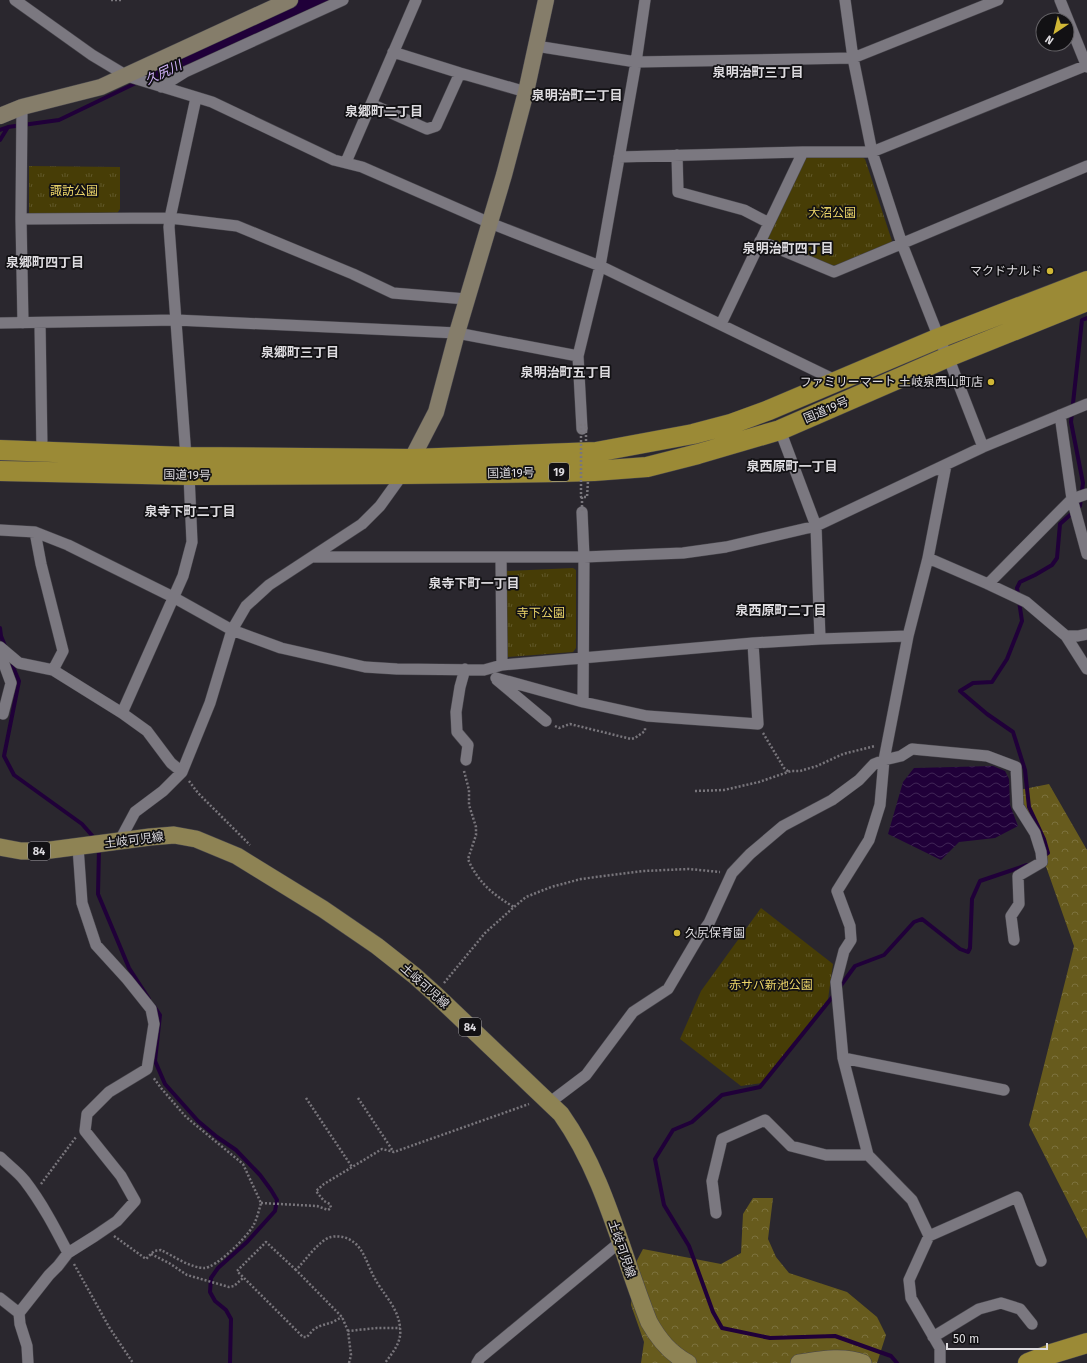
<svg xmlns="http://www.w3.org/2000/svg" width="1087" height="1363" font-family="'Fira Sans','Noto Sans JP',sans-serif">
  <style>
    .grass { fill: url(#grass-tufts) }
    .forest { fill: url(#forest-crowns) }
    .water { fill: url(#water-waves) }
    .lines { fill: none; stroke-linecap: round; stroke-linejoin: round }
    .stream { stroke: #200039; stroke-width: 4 }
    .river { stroke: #200039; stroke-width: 24 }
    .street-casing { stroke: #47454b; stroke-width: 12 }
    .secondary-casing { stroke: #47454b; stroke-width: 17 }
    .primary-casing { stroke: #47454b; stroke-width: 18 }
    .highway-casing { stroke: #47454b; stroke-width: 21 }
    .path { stroke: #79767c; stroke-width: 2.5; stroke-dasharray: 2 2; stroke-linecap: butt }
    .street { stroke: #7b7880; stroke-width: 11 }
    .secondary { stroke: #857d6a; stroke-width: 16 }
    .primary { stroke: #8e8354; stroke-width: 17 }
    .highway { stroke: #9b8a36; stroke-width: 20 }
    .path-bridge { stroke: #79767c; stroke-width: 2.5; stroke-dasharray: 2 2; stroke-linecap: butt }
    .poi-dot { fill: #d0b736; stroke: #121114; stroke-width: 1.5 }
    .labels { text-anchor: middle; stroke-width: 3.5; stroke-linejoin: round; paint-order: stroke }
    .shield { fill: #121114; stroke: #a19fa3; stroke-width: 1 }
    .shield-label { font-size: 11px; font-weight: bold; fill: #dedce0 }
    .park-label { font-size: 12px; fill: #ecd568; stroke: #121114 }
    .poi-label { font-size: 12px; fill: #dedce0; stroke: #121114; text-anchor: end }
    .street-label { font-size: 12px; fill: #dedce0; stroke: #121114 }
    .water-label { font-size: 13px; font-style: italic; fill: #d0b1f9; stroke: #121114 }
    .neighbourhood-label { font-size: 13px; font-weight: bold; fill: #dedce0; stroke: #121114 }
  </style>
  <defs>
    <pattern id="grass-tufts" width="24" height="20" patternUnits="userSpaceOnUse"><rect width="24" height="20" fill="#473d06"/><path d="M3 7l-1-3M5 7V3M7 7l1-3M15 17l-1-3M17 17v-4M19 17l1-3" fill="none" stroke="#61582a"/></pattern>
    <pattern id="forest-crowns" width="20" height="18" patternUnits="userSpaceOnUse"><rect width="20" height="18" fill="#675b1d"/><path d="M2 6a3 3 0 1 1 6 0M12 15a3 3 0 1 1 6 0" fill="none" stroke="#7c723e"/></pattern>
    <pattern id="water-waves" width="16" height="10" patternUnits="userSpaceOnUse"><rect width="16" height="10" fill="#200039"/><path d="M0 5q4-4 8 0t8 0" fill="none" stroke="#402555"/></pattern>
  </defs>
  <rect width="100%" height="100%" fill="#2a272e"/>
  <path class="grass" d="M860,156L865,159L892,241L888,246L834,267L767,240V238L806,157Z
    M29,166L120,167V209L116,215H29Z
    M573,568L576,570V648L573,652L508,657L506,655V571Z
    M761,908L833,964L828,999L762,1083L741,1086L680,1039L701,991Z"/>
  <path class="forest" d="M1049,784L1087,850V1239L1029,1125L1074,946L1019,790Z
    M753,1198H773L768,1239L776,1257L789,1273L847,1292L877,1317L886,1335L877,1363H641L644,1342L631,1305L634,1266L643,1249L721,1264L741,1253L743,1214Z"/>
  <path class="water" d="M993,766L1005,771L1009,779L1010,805L1018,826L995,838L959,842L941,860L888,834L903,782L914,768Z"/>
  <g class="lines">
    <path class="stream" d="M146,79L158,73
      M0,130L8,127L59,120L138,82
      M0,140L8,127
      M0,628L1,636L5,646
      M10,660L19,681L4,756L14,775L82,824L96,840
      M99,848L98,894L129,968L149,999
      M1044,856L1048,853L1044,839L1029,807L1025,770L1013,732L987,714L960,691L973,683L992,682L1007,659L1022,621L1017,588L1020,582L1035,575L1052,565L1057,558L1060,524L1080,506L1083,483L1071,422L1082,320L1087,318
      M839,988L855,966L884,955L914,922L922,919L960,949L968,952L970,948L972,899L980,881L1027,865
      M834,995L760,1087L722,1095L692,1122L673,1130L655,1159L664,1205L689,1246L713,1312L722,1328L770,1338L835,1336L891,1356L897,1363
      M154,1006L160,1015L155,1061L165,1084L198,1121L217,1137L236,1150L260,1175L271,1190L277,1200L275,1211L247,1242L218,1268L211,1278L210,1292L215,1301L226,1310L231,1319L230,1363"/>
    <path class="river" d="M158,73L322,0"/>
    <defs>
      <path id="street" d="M15,0L92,55L127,76L212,102L334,160L362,167L490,223L600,266L837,381
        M845,0L853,58L872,152L902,244L939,338L952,367L983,447
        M1060,0L1087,67
        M536,46L636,62L853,58L998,0
        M393,52L460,73L526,92
        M161,87L185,72L343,0
        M371,104L427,129L436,126L460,73
        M22,107L21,219L23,323
        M677,155L678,192L744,210L769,223
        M619,157L803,152H872L1087,65
        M346,162L416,0
        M21,219L170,218L237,226L353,274L393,293L466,299
        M760,241L834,272L1087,166
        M0,323L176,320L457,333L578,356
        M40,323L42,450
        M721,324L803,152
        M1060,415L1072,499L1087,554
        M582,429L578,356L600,266L636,62L645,0
        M780,430L816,526L820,639
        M186,457L169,227L170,218L196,98
        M582,512L584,557L583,702
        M0,530L35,532L68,545L173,597L232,630L281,648L365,667L397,669L484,670L502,665L753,643L820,639L908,636
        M35,532L41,564L63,651L53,670
        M312,557H584L683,553L726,547L816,526L983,447L1087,404
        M501,557L502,665
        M928,558L988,584L1026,602L1066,636H1078L1087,634
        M988,584L1072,499L1087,494
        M1066,636L1087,669
        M0,647L19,663L53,670L122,713L147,731L171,763L182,772
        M0,653L11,683L3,714L0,713
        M465,669L460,687L456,712L457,732L468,745L466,760
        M496,678L583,702L647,716L758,724L753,643
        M497,680L546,721
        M122,713L183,576L192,542L189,475
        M120,840L135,812L163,791L182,772L210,703L232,630L246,606L269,585L362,524L380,506L403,474
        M843,1058L1004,1090
        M549,1103L586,1075L633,1012L668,989L698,938L709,923L732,873L750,854L783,826L832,800L859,780L874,764L884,760L901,756L912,749L987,756L1016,767L1018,806L1035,833L1041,852L1042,862L1018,876L1019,904L1011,916L1014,940
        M0,1157C8,1165 18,1172 25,1181C42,1203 55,1228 68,1253
        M716,1213L712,1181L722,1139L765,1120L791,1146L826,1155H868
        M929,1236L1017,1197L1041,1261
        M0,1298L19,1313
        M933,1337L979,1309L1001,1303L1020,1309L1032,1324
        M28,1363L27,1346L20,1324L19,1313L49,1275L58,1266L68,1253L95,1236L117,1221L135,1201L121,1176L85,1131L87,1114L109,1092L147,1069L154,1024L151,1009L127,979L96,945L82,903L78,847
        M477,1363L480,1358L620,1242
        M940,1363V1348L911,1298L909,1280L929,1236L912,1200L868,1155L843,1058L836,982L844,951L851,940L850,926L837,891L869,840L880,805L884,760L908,636L928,558L946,465"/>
      <path id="secondary" d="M0,116L22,107L101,87L290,0
        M407,468L436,412L457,333L504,175L526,92L546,0"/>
      <path id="primary" d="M0,847L21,851H43L150,837L174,835L196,839L237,856L323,909L377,946L415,976L435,994L561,1114C605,1176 621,1252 649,1322C659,1340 670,1353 688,1363
        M799,1363C819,1360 843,1355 863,1363"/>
      <path id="highway" d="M0,450L186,457L413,459L596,452L693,434L731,424L769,410L939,338L1087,281
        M0,471L189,475L403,474L559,472L594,471L647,467L698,454L780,430L948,357L1087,301
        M1028,1363L1051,1354L1087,1343"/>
    </defs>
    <use href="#street" class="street-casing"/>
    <use href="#secondary" class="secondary-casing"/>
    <use href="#primary" class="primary-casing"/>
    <use href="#highway" class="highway-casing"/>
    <path class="path" d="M111,0H121
      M555,726L559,728L570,724L631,739L635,738L645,731V727
      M763,733L784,768L789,772
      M464,771L469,790V805L476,827V835L468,859C477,881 493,895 514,907
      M189,781L198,793L250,845
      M695,791L724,790L759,782L791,771H800L817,766L843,754L875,746
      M444,983L485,933L514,907L526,897L551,887L581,879L643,871L689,869L720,872
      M306,1098L352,1167
      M358,1098L393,1151
      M41,1184L76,1137
      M261,1203L317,1206L328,1210L331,1208L330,1204L324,1201L316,1191L324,1184L382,1149L394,1152L529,1104
      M114,1236L146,1259L154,1251L161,1250C173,1256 191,1268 204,1268C216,1268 247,1237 253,1226C257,1219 259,1210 261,1203L243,1164L186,1117L161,1088L153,1077
      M151,1254L169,1263L187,1275L229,1287L234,1286L243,1278
      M74,1264L109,1327L133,1363
      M296,1270L266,1242L237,1271L303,1337H307L314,1329L320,1326L333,1322L342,1317
      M348,1331L342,1317L296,1270C304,1262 320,1239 331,1237C341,1235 349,1238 356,1244C365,1253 368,1266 374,1277C382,1293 399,1308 400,1328C402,1342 393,1352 385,1363
      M349,1363L351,1355L348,1331L377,1328H400"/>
    <use href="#street" class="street"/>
    <use href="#secondary" class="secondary"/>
    <use href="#primary" class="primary"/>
    <use href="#highway" class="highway"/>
    <path class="path-bridge" d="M586,441V425H581V497H587L588,481
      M582,497V512"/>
  </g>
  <g class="poi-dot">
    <circle cx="1050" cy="271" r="4"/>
    <circle cx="991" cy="382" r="4"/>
    <circle cx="677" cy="933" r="4"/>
  </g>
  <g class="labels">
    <g class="shield">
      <rect x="549" y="463" width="20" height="18" rx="3"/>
      <rect x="28" y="842" width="22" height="18" rx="3"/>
      <rect x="459" y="1018" width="22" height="18" rx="3"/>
    </g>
    <g class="shield-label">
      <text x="559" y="476">19</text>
      <text x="39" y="855">84</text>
      <text x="470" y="1031">84</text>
    </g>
    <g class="park-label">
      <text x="74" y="195">諏訪公園</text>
      <text x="832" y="217">大沼公園</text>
      <text x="541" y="617">寺下公園</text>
      <text x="771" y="989">赤サバ新池公園</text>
    </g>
    <g class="poi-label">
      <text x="1042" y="275">マクドナルド</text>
      <text x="983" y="386">ファミリーマート 土岐泉西山町店</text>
      <text x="685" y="937" text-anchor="start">久尻保育園</text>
    </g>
    <g class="street-label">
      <text transform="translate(826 410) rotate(-23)" y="4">国道19号</text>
      <text transform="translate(511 473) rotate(-1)" y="4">国道19号</text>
      <text transform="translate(187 475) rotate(1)" y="4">国道19号</text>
      <text transform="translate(134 840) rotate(-7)" y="4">土岐可児線</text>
      <text transform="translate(425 986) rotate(42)" y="4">土岐可児線</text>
      <text transform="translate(622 1249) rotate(71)" y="4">土岐可児線</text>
    </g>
    <g class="water-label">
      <text transform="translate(163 72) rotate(-25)" y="5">久尻川</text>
    </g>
    <g class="neighbourhood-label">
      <text x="758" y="77">泉明治町三丁目</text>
      <text x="577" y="100">泉明治町二丁目</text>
      <text x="384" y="116">泉郷町二丁目</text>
      <text x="788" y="253">泉明治町四丁目</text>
      <text x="45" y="267">泉郷町四丁目</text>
      <text x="300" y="357">泉郷町三丁目</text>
      <text x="566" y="377">泉明治町五丁目</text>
      <text x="792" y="471">泉西原町一丁目</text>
      <text x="190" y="516">泉寺下町二丁目</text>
      <text x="474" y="588">泉寺下町一丁目</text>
      <text x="781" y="615">泉西原町二丁目</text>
    </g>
  </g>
  <g transform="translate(1055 32) rotate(215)"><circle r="19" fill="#121114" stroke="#646266"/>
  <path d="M0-3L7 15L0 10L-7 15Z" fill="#d0b736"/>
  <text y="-6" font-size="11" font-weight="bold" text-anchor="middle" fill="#dedce0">N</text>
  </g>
  <path d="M947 1343v6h100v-6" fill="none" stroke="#dedce0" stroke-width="2"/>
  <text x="953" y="1343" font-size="12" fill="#dedce0" stroke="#121114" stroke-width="3" paint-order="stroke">50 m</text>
</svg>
